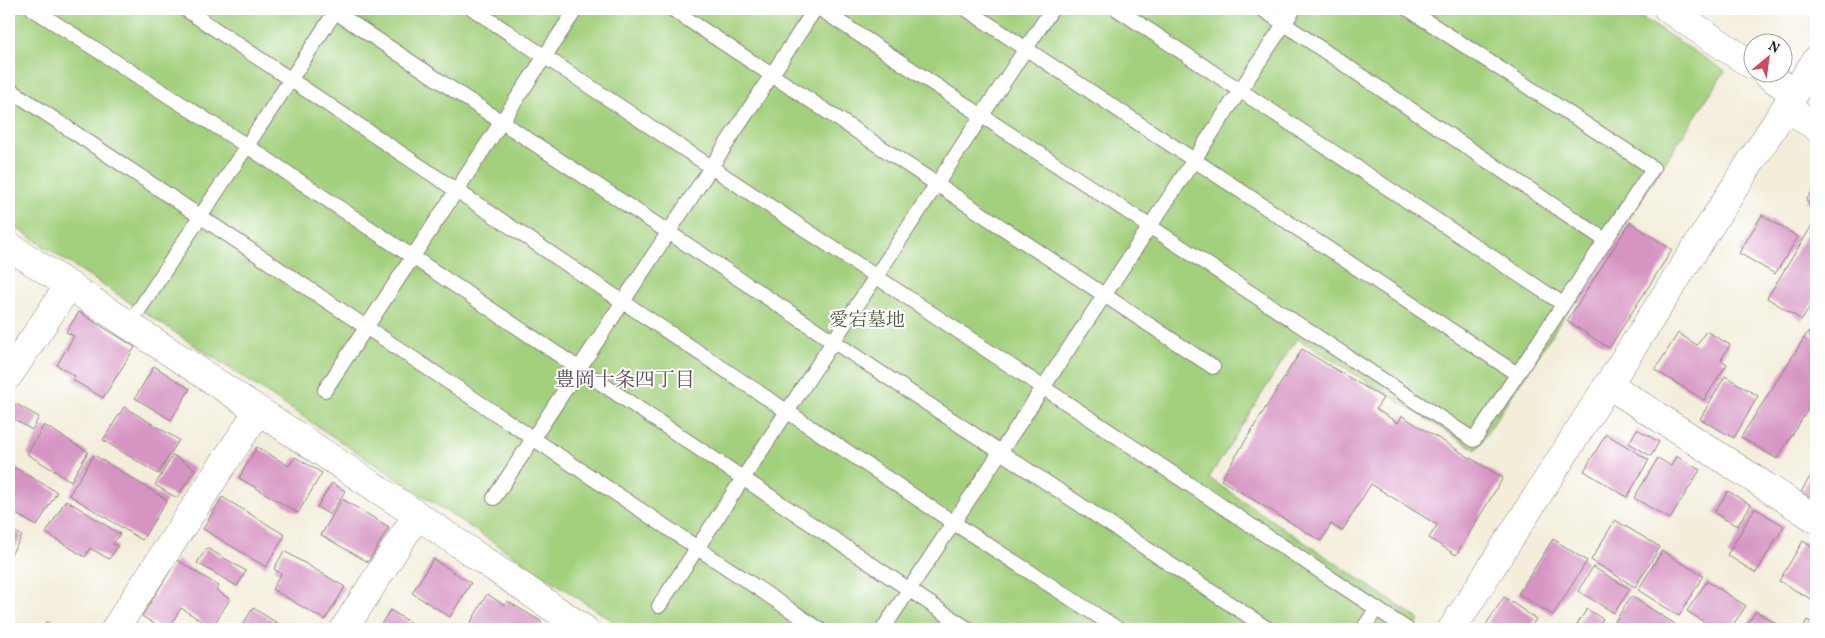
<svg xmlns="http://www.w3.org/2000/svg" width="1825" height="638" font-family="Vollkorn,'Noto Serif JP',serif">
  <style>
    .green { fill: #a3d07d; stroke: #60764c }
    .building { fill: #d694c3 }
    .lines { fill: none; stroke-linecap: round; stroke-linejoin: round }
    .lane-casing { stroke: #88847b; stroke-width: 16 }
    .street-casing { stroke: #88847b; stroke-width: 29 }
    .lane { stroke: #fff; stroke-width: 14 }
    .street { stroke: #fff; stroke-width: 28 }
    .labels { text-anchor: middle; stroke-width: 4; stroke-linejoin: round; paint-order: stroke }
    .park-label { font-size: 19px; fill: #4b5b3e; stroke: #fff }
    .neighbourhood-label { font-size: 20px; fill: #5d4656; stroke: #fff }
  </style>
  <rect width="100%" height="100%" fill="#fff"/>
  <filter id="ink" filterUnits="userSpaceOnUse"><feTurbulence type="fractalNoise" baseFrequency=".02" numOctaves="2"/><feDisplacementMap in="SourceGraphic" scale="10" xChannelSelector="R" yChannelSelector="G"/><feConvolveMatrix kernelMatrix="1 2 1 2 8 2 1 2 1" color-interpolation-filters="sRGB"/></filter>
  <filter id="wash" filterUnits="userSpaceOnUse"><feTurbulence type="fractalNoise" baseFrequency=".0096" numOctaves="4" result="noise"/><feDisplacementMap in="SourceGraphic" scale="20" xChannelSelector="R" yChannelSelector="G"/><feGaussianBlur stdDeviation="1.12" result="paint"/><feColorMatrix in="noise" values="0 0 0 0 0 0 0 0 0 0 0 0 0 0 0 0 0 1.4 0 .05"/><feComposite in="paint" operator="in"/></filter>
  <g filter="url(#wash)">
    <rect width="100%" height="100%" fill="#f3edda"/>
    <path class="green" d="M9,9H1628L1725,71L1476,450L1297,338L1209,478L1420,620L1413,629H625L9,223Z"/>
    <g id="blocks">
      <path class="building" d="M1816,185V207L1806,201Z
        M1762,215L1798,237L1775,274L1739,253Z
        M1816,219V297L1802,320L1767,298Z
        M1630,222L1672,250L1609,348L1567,321Z
        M9,262L15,266L9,276Z
        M79,312L135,347L103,398L73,380L75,376L57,365L74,336L66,332Z
        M1816,323V334L1811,331Z
        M1706,331L1730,345L1721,360L1727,364L1704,400L1655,370L1678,333L1697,345Z
        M1808,332L1816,338V397L1777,459L1741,437Z
        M1302,349L1383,398L1376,409L1398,423L1402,416L1503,478L1456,555L1429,538L1437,525L1371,484L1342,531L1331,524L1321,541L1221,480Z
        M154,366L190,389L171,420L135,398Z
        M1725,376L1758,396L1734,438L1700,419Z
        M16,404L39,417L32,430L9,416Z
        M124,407L179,440L158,474L103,440Z
        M44,425L88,452L71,481L27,454Z
        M1637,429L1659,442L1651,456L1629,443Z
        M1606,434L1649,460L1627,497L1584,471Z
        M257,447L289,466L295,457L322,473L298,513L239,478Z
        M94,455L167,500L142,540L69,495Z
        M173,455L195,469L177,498L155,485Z
        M1676,456L1700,470L1670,519L1634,498L1658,458L1671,466Z
        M10,465L57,492L37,526L9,510V468Z
        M1816,467V502L1801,492Z
        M332,483L345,491L330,515L317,507Z
        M1728,491L1751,505L1737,526L1714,513Z
        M222,497L285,535L266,567L203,529Z
        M342,499L389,527L368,562L321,535Z
        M66,500L120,534L113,544L118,546L109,559L90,548L85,557L46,533Z
        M1755,508L1784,526L1756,573L1727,555Z
        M1615,520L1660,547L1635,587L1591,560Z
        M9,528L22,536L9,558Z
        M1553,539L1587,561L1553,615L1518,594Z
        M1803,541L1816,549V589L1811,599L1779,581Z
        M207,548L246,571L237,586L197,563Z
        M284,551L345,587L325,620L272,589L281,574L274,569Z
        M1662,551L1703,576L1679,616L1638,590Z
        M433,559L471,583L450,617L412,593Z
        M177,560L219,586L216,590L230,599L212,628L181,608L168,629H162L142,616Z
        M1593,567L1630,589L1614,613L1578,591Z
        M1707,581L1746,606L1730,629H1715L1687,611Z
        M487,594L504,605L507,601L542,622L538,629H467Z
        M1631,596L1675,624L1671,629H1613L1611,628Z
        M1504,597L1536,619L1529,629H1483Z
        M253,608L287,629H240Z
        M1587,609L1603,619L1597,629H1574Z
        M390,610L421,629H378Z
        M1756,611L1785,629H1744Z
        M1807,620L1816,625V629H1802Z
        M46,622L59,629H42Z"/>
    </g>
  </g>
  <g filter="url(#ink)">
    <use href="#blocks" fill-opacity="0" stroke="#88847b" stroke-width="1"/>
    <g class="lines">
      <defs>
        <path id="lane" d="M33,9L247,146L968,629
          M185,9L954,523L1118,629
          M331,9L1268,629
          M473,9L1407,629
          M672,9L1213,367
          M820,9L1474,440L1653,168L1408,9
          M966,9L1517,374
          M1117,9L1563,304
          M1262,9L1605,240
          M9,89L819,629
          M129,325L337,9
          M325,390L576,9
          M494,498L815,9
          M659,606L1052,9
          M883,629L1294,9
          M1363,629L1376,609"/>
        <path id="street" d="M1668,9L1752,65
          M1764,72L1794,93
          M1786,107L1816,127
          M9,246L417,515L584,629
          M9,375L69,285
          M1609,385L1816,519
          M115,629L258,411
          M344,629L417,515
          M1452,629L1816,60"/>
      </defs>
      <use href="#lane" class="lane-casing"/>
      <use href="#street" class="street-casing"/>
      <use href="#lane" class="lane"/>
      <use href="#street" class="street"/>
    </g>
  </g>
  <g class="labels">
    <g class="park-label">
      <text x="867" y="326">愛宕墓地</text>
    </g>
    <g class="neighbourhood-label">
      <text x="625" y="386">豊岡十条四丁目</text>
    </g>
  </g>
  <rect width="1825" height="638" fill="none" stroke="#fff" stroke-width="30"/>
  <g transform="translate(1768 58) rotate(29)"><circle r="24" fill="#ffffff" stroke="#a4a4a4"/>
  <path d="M0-4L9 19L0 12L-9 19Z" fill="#d1495b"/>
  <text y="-8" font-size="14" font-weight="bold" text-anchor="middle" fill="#1c1c1c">N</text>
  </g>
</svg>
